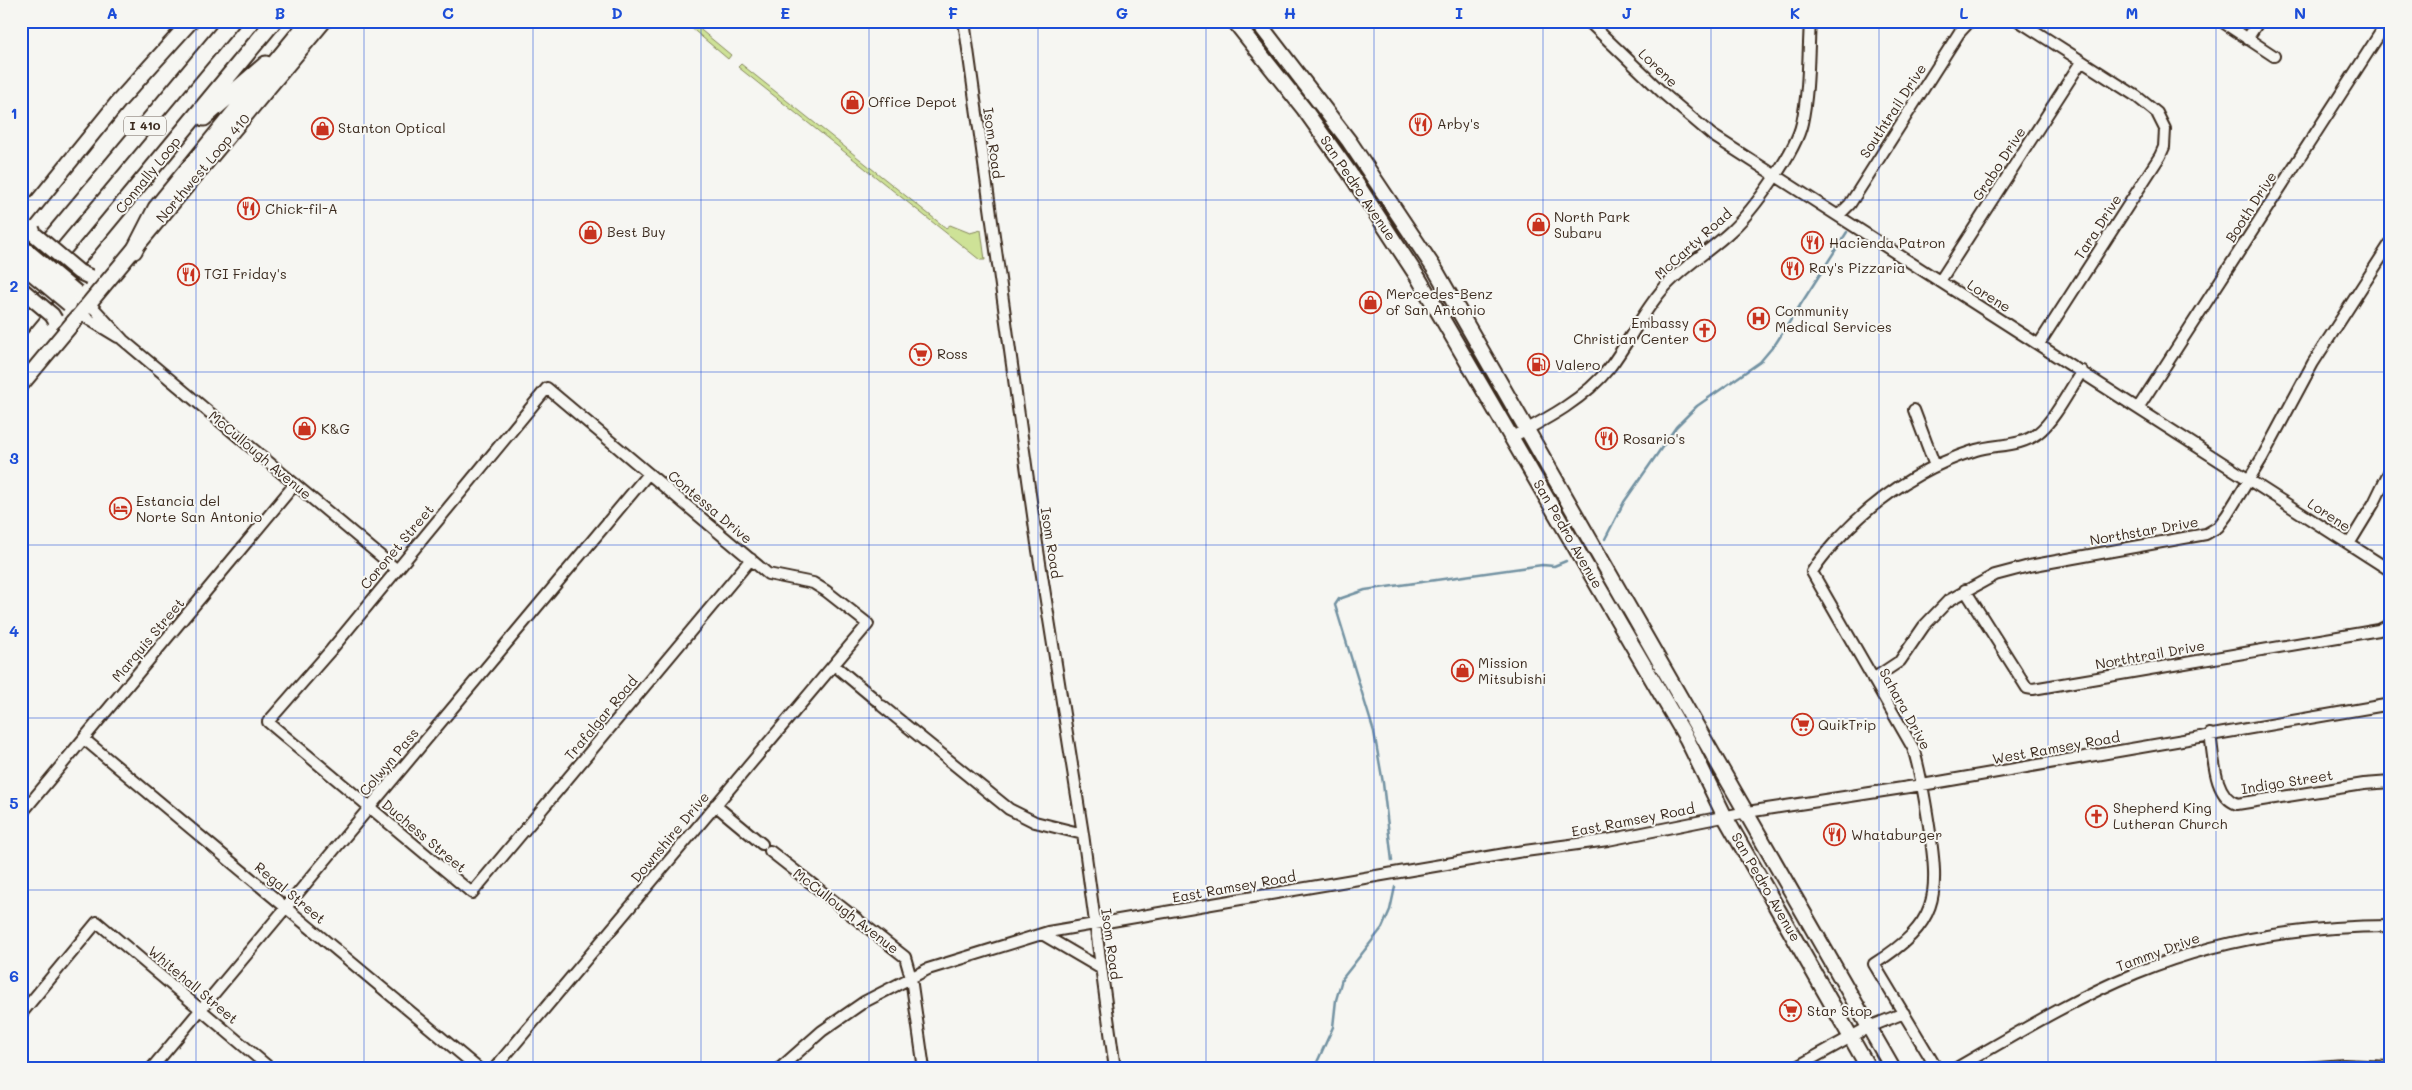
<svg xmlns="http://www.w3.org/2000/svg" width="2412" height="1090" font-family="Mali,sans-serif">
  <style>
    .green { fill: #cee297; stroke: #84865a }
    .lines { fill: none; stroke-linecap: round; stroke-linejoin: round }
    .stream { stroke: #7392a2; stroke-width: 2.5 }
    .minor-casing { stroke: #3b2a1e; stroke-width: 14 }
    .major-casing { stroke: #3b2a1e; stroke-width: 18 }
    .highway-casing { stroke: #3b2a1e; stroke-width: 19 }
    .minor { stroke: #f6f6f2; stroke-width: 10 }
    .major { stroke: #f6f6f2; stroke-width: 14 }
    .highway { stroke: #f6f6f2; stroke-width: 15 }
    .major-bridge-casing { stroke: #3b2a1e; stroke-width: 18; stroke-linecap: butt }
    .major-bridge { stroke: #f6f6f2; stroke-width: 14 }
    .grid { fill: none; stroke: #1d4ed8; stroke-width: 1; stroke-opacity: 0.55 }
    .labels { text-anchor: middle; stroke-width: 4; stroke-linejoin: round; paint-order: stroke }
    .shield { fill: #f6f6f2; stroke: #73675e; stroke-width: 1 }
    .shield-label { font-size: 12px; font-weight: bold; fill: #3b2a1e }
    .street-label { font-size: 14px; fill: #3b2a1e; stroke: #f6f6f2 }
    .poi-label { font-size: 14px; fill: #3b2a1e; stroke: #f6f6f2; text-anchor: start }
    .neatline { fill: none; stroke: #1d4ed8; stroke-width: 2 }
    .grid-label { font-size: 16px; text-anchor: middle; font-weight: bold; fill: #1d4ed8 }
  </style>
  <rect width="100%" height="100%" fill="#f6f6f2"/>
  <filter id="ink" filterUnits="userSpaceOnUse"><feTurbulence type="fractalNoise" baseFrequency=".02" numOctaves="2"/><feDisplacementMap in="SourceGraphic" scale="10" xChannelSelector="R" yChannelSelector="G"/><feConvolveMatrix kernelMatrix="1 2 1 2 8 2 1 2 1" color-interpolation-filters="sRGB"/></filter>
  <g filter="url(#ink)">
    <path class="green" d="M683,21H690L731,55L728,59Z
      M741,64L946,228L950,225L970,233L981,230L985,260H980L738,67Z"/>
    <g class="lines">
      <path class="stream" d="M1605,539L1624,502L1676,427L1697,406L1760,362L1776,343L1847,232
        M1392,861L1383,783L1374,732L1335,605L1339,599L1365,590L1542,565L1554,566L1566,561
        M1314,1069L1333,1027L1336,1000L1342,979L1382,928L1390,910L1395,887"/>
      <defs>
        <path id="minor" d="M964,21L1037,544L1083,834L1115,1069
          M1588,21L1665,95L1712,135L2391,571
          M2019,21L2136,96L2157,113L2165,129L2164,147L2160,156L2039,344
          M2221,21L2274,56
          M2247,39L2259,21
          M1839,215L1850,204L1959,33L1970,21
          M1940,281L2081,62
          M89,303L123,340L396,569
          M80,314L118,337
          M2138,408L2388,21
          M1914,410L1935,466
          M1512,437C1547,419 1585,399 1610,367C1629,342 1642,313 1663,289C1683,266 1710,251 1732,230C1753,210 1796,152 1802,123C1809,90 1808,55 1810,21
          M2349,544L2374,503L2391,468
          M1965,590L2027,688L2033,689L2379,630L2391,624
          M834,665L876,700
          M1873,679L1900,661L1924,626L1948,601L1995,575L2029,566L2206,534L2218,527L2227,515L2262,458L2313,363L2391,242
          M882,706L1009,809L1035,822L1083,834
          M2210,734C2214,756 2213,796 2237,804L2364,784L2391,782
          M84,739L479,1069
          M715,805L762,844
          M21,814L295,484
          M770,851L905,957L911,978L924,1069
          M1042,934L1100,968
          M21,1014L97,922L271,1069
          M151,1069L648,474
          M494,1069L868,624L826,591L813,583L768,574L547,388L331,650L268,722L472,893L751,559
          M779,1069L822,1031L864,1002L928,969L1048,932L1517,852L1608,840L1747,812L1922,785L2391,704
          M1793,1069L1869,1027L1904,1013
          M1937,1069L1874,964C1938,923 1940,898 1929,826C1925,800 1921,773 1913,748L1812,572C1819,560 1828,550 1838,539C1876,498 1922,467 1976,450C1996,444 2021,447 2038,433C2054,421 2070,389 2082,371
          M1955,1069C2014,1035 2073,999 2136,973C2216,940 2304,926 2391,926
          M2291,1069L2344,1065L2391,1067"/>
        <path id="major" d="M1234,21L1304,109L1349,172L1419,279L1687,739L1725,817L1869,1069
          M1257,21L1349,141L1436,271L1893,1069
          M21,222L119,101L191,21
          M21,385L324,21"/>
        <path id="highway" d="M204,118L266,64
          M134,251L156,208L309,21
          M21,274L232,21
          M21,327L274,21"/>
      </defs>
      <use href="#minor" class="minor-casing"/>
      <use href="#major" class="major-casing"/>
      <use href="#highway" class="highway-casing"/>
      <use href="#minor" class="minor"/>
      <use href="#major" class="major"/>
      <use href="#highway" class="highway"/>
      <defs>
        <path id="major-bridge" d="M32,229L34,234L79,272L90,277
          M21,246L77,293
          M21,264L69,304
          M21,289L52,315L55,320"/>
      </defs>
      <use href="#major-bridge" class="major-bridge-casing"/>
      <use href="#major-bridge" class="major-bridge"/>
    </g>
  </g>
  <path class="grid" d="M196,21V1069M364,21V1069M533,21V1069M701,21V1069M869,21V1069M1038,21V1069M1206,21V1069M1374,21V1069M1543,21V1069M1711,21V1069M1879,21V1069M2048,21V1069M2216,21V1069M21,200H2391M21,372H2391M21,545H2391M21,718H2391M21,890H2391"/>
  <defs>
    <symbol id="shop-ring" viewBox="-11 -11 22 22"><circle r="9.5" fill="#f6f6f2" stroke="#c8321e" stroke-width="1.5"/><path d="M-5-2.5h2.3a2.7 3.5 0 0 1 5.4 0H5L5.5 6h-11ZM-1.5-2.5h3a1.5 2.3 0 0 0-3 0Z" fill="#c8321e"/></symbol>
    <symbol id="restaurant-ring" viewBox="-11 -11 22 22"><circle r="9.5" fill="#f6f6f2" stroke="#c8321e" stroke-width="1.5"/><path d="M-5-6h1v4h1v-4h1v4h1v-4h1v5L-1.5 .5V6h-2V.5L-5-1ZM5-6V6H3V1.5H1.5Q1.5-4 5-6Z" fill="#c8321e"/></symbol>
    <symbol id="hospital-ring" viewBox="-11 -11 22 22"><circle r="9.5" fill="#f6f6f2" stroke="#c8321e" stroke-width="1.5"/><path d="M-5-5h3v3.5h4V-5h3V5h-3V1.5h-4V5h-3Z" fill="#c8321e"/></symbol>
    <symbol id="church-ring" viewBox="-11 -11 22 22"><circle r="9.5" fill="#f6f6f2" stroke="#c8321e" stroke-width="1.5"/><path d="M-1.2-6h2.4v3.5h3.3v2.4h-3.3V6h-2.4V-.1h-3.3v-2.4h3.3Z" fill="#c8321e"/></symbol>
    <symbol id="supermarket-ring" viewBox="-11 -11 22 22"><circle r="9.5" fill="#f6f6f2" stroke="#c8321e" stroke-width="1.5"/><path d="M-6-5.5h2.5l.6 2H6L4.5 2H-2.5L-4.4-4H-6ZM-1.5 3.2a1.3 1.3 0 1 0 .1 0ZM3 3.2a1.3 1.3 0 1 0 .1 0Z" fill="#c8321e"/></symbol>
    <symbol id="fuel-ring" viewBox="-11 -11 22 22"><circle r="9.5" fill="#f6f6f2" stroke="#c8321e" stroke-width="1.5"/><path d="M-5.5-6h7V0h2V4h1.3V-2.5L3-4.5l.8-.8L6-3V5H2.5V1h-1V6h-7ZM-4.2-4.7v3.2H.2V-4.7Z" fill="#c8321e"/></symbol>
    <symbol id="hotel-ring" viewBox="-11 -11 22 22"><circle r="9.5" fill="#f6f6f2" stroke="#c8321e" stroke-width="1.5"/><path d="M-6-4.5h1.5V1H6V5H4.5V3h-9V5H-6ZM-4 0a1.8 1.8 0 1 1 3.6 0ZM.5 0V-2.5h3Q6-2.5 6 0Z" fill="#c8321e"/></symbol>
  </defs>
  <g fill-rule="evenodd">
    <use href="#shop-ring" x="840" y="90" width="25" height="25"/>
    <use href="#restaurant-ring" x="1408" y="112" width="25" height="25"/>
    <use href="#shop-ring" x="310" y="116" width="25" height="25"/>
    <use href="#restaurant-ring" x="236" y="196" width="25" height="25"/>
    <use href="#shop-ring" x="1526" y="212" width="25" height="25"/>
    <use href="#shop-ring" x="578" y="220" width="25" height="25"/>
    <use href="#restaurant-ring" x="1800" y="230" width="25" height="25"/>
    <use href="#restaurant-ring" x="1780" y="256" width="25" height="25"/>
    <use href="#restaurant-ring" x="176" y="262" width="25" height="25"/>
    <use href="#shop-ring" x="1358" y="290" width="25" height="25"/>
    <use href="#hospital-ring" x="1746" y="306" width="25" height="25"/>
    <use href="#church-ring" x="1692" y="318" width="25" height="25"/>
    <use href="#supermarket-ring" x="908" y="342" width="25" height="25"/>
    <use href="#fuel-ring" x="1526" y="352" width="25" height="25"/>
    <use href="#shop-ring" x="292" y="416" width="25" height="25"/>
    <use href="#restaurant-ring" x="1594" y="426" width="25" height="25"/>
    <use href="#hotel-ring" x="108" y="496" width="25" height="25"/>
    <use href="#shop-ring" x="1450" y="658" width="25" height="25"/>
    <use href="#supermarket-ring" x="1790" y="712" width="25" height="25"/>
    <use href="#church-ring" x="2084" y="804" width="25" height="25"/>
    <use href="#restaurant-ring" x="1822" y="822" width="25" height="25"/>
    <use href="#supermarket-ring" x="1778" y="998" width="25" height="25"/>
  </g>
  <g class="labels">
    <rect class="shield" x="124" y="116.5" width="42" height="19" rx="4"/>
    <g class="shield-label">
      <text x="145" y="130">I 410</text>
    </g>
    <g class="street-label">
      <text transform="translate(1658 68) rotate(44)" y="5">Lorene</text>
      <text transform="translate(1893 111) rotate(-57)" y="5">Southtrail Drive</text>
      <text transform="translate(993 143) rotate(82)" y="5">Isom Road</text>
      <text transform="translate(1999 164) rotate(-57)" y="5">Grabo Drive</text>
      <text transform="translate(203 168) rotate(-50)" y="5">Northwest Loop 410</text>
      <text transform="translate(148 175) rotate(-51)" y="5">Connally Loop</text>
      <text transform="translate(1358 188) rotate(56)" y="5">San Pedro Avenue</text>
      <text transform="translate(2251 207) rotate(-57)" y="5">Booth Drive</text>
      <text transform="translate(2098 227) rotate(-57)" y="5">Tara Drive</text>
      <text transform="translate(1693 244) rotate(-42)" y="5">McCarty Road</text>
      <text transform="translate(1989 296) rotate(32)" y="5">Lorene</text>
      <text transform="translate(260 455) rotate(40)" y="5">McCullough Avenue</text>
      <text transform="translate(710 507) rotate(40)" y="5">Contessa Drive</text>
      <text transform="translate(2329 515) rotate(33)" y="5">Lorene</text>
      <text transform="translate(2144 531) rotate(-10)" y="5">Northstar Drive</text>
      <text transform="translate(1568 534) rotate(60)" y="5">San Pedro Avenue</text>
      <text transform="translate(1051 543) rotate(81)" y="5">Isom Road</text>
      <text transform="translate(397 547) rotate(-50)" y="5">Coronet Street</text>
      <text transform="translate(148 640) rotate(-50)" y="5">Marquis Street</text>
      <text transform="translate(2150 655) rotate(-10)" y="5">Northtrail Drive</text>
      <text transform="translate(1905 709) rotate(61)" y="5">Sahara Drive</text>
      <text transform="translate(601 718) rotate(-50)" y="5">Trafalgar Road</text>
      <text transform="translate(2056 748) rotate(-10)" y="5">West Ramsey Road</text>
      <text transform="translate(389 762) rotate(-50)" y="5">Colwyn Pass</text>
      <text transform="translate(2287 782) rotate(-9)" y="5">Indigo Street</text>
      <text transform="translate(1633 820) rotate(-11)" y="5">East Ramsey Road</text>
      <text transform="translate(424 836) rotate(40)" y="5">Duchess Street</text>
      <text transform="translate(670 837) rotate(-50)" y="5">Downshire Drive</text>
      <text transform="translate(1234 887) rotate(-10)" y="5">East Ramsey Road</text>
      <text transform="translate(1766 887) rotate(60)" y="5">San Pedro Avenue</text>
      <text transform="translate(290 893) rotate(40)" y="5">Regal Street</text>
      <text transform="translate(846 911) rotate(38)" y="5">McCullough Avenue</text>
      <text transform="translate(1111 944) rotate(82)" y="5">Isom Road</text>
      <text transform="translate(2158 952) rotate(-20)" y="5">Tammy Drive</text>
      <text transform="translate(193 985) rotate(40)" y="5">Whitehall Street</text>
    </g>
    <g class="poi-label">
      <text x="868" y="107">Office Depot</text>
      <text x="1437" y="129">Arby's</text>
      <text x="338" y="133">Stanton Optical</text>
      <text x="265" y="214">Chick-fil-A</text>
      <text x="1554" y="222">North Park<tspan x="1554" dy="16">Subaru</tspan></text>
      <text x="607" y="237">Best Buy</text>
      <text x="1829" y="248">Hacienda Patron</text>
      <text x="1809" y="273">Ray's Pizzaria</text>
      <text x="204" y="279">TGI Friday's</text>
      <text x="1386" y="299">Mercedes-Benz<tspan x="1386" dy="16">of San Antonio</tspan></text>
      <text x="1775" y="316">Community<tspan x="1775" dy="16">Medical Services</tspan></text>
      <text x="1689" y="328" text-anchor="end">Embassy<tspan x="1689" dy="16">Christian Center</tspan></text>
      <text x="937" y="359">Ross</text>
      <text x="1555" y="370">Valero</text>
      <text x="321" y="434">K&amp;G</text>
      <text x="1623" y="444">Rosario's</text>
      <text x="136" y="506">Estancia del<tspan x="136" dy="16">Norte San Antonio</tspan></text>
      <text x="1478" y="668">Mission<tspan x="1478" dy="16">Mitsubishi</tspan></text>
      <text x="1818" y="730">QuikTrip</text>
      <text x="2113" y="813">Shepherd King<tspan x="2113" dy="16">Lutheran Church</tspan></text>
      <text x="1851" y="840">Whataburger</text>
      <text x="1807" y="1016">Star Stop</text>
    </g>
  </g>
  <rect width="2412" height="1090" fill="none" stroke="#f6f6f2" stroke-width="55"/>
  <rect x="28" y="28" width="2356" height="1034" class="neatline"/>
  <g class="grid-label">
    <text x="112" y="19">A</text>
    <text x="280" y="19">B</text>
    <text x="448" y="19">C</text>
    <text x="617" y="19">D</text>
    <text x="785" y="19">E</text>
    <text x="953" y="19">F</text>
    <text x="1122" y="19">G</text>
    <text x="1290" y="19">H</text>
    <text x="1459" y="19">I</text>
    <text x="1627" y="19">J</text>
    <text x="1795" y="19">K</text>
    <text x="1964" y="19">L</text>
    <text x="2132" y="19">M</text>
    <text x="2300" y="19">N</text>
    <text x="14" y="119">1</text>
    <text x="14" y="292">2</text>
    <text x="14" y="464">3</text>
    <text x="14" y="637">4</text>
    <text x="14" y="809">5</text>
    <text x="14" y="982">6</text>
  </g>
</svg>
